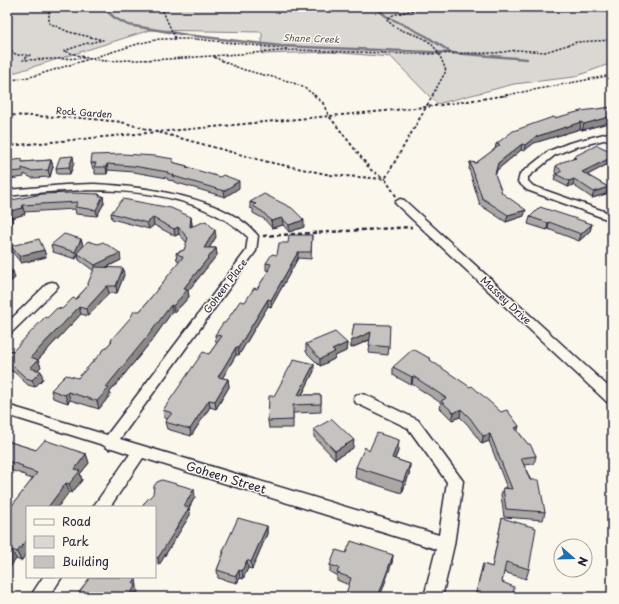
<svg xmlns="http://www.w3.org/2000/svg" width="619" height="604" font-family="'Playpen Sans',sans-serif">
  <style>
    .green { fill: #dbd8d3; stroke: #7e7d87 }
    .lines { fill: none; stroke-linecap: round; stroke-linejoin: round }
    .stream { stroke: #787681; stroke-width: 2.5 }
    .street-casing { stroke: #22223b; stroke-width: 3 }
    .path-far2 { stroke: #22223b; stroke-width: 1.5; stroke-dasharray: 2.5 1.5; stroke-linecap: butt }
    .path-far1 { stroke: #22223b; stroke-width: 2; stroke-dasharray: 3 2.5; stroke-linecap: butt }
    .path { stroke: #22223b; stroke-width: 2.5; stroke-dasharray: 4 3; stroke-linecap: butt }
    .street { fill: #fbf7ec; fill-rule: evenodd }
    .wall { fill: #aaa7a5; stroke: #22223b }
    .shaded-wall { fill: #8b8886; stroke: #22223b }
    .building { fill: #c6c2c0; stroke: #22223b }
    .labels { text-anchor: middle; stroke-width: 3; stroke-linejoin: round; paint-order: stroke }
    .far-water-label { font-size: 9px; font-style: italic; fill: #545364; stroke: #fbf7ec }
    .far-street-label { font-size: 9px; fill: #22223b; stroke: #fbf7ec }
    .street-label { font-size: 10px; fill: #22223b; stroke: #fbf7ec }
    .near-street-label { font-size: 12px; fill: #22223b; stroke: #fbf7ec }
  </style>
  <rect width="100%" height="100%" fill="#fbf7ec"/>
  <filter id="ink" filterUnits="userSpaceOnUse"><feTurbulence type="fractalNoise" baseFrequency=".025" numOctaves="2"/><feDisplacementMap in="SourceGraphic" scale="8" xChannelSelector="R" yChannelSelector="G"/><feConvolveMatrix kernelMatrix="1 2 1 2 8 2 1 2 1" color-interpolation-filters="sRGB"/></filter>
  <g filter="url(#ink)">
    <path class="green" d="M7,7H612V63L574,77L514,84L437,104L391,57L330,52L262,54V32L150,30L7,75Z"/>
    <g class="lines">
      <path class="stream" d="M102,7L115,18L128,25L187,35L281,46L453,53L527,59
        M374,7L386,16L426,36L452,53"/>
      <defs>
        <path id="street" d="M612,132V138L575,147L555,155L528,177V181L533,186L612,214V221L527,190L518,182L520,174L549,151L569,143Z
          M94,184C140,186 229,197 258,236L256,251L120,439L439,535L447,482L408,428L356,403L354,399L356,395L361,394L366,395L418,420L463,481L454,545L442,597H424L436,549L143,458L110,507H93L130,454L112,448L109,449L103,445L7,415V405L107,435L246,251L248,237C187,181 83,187 7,196V190L65,185Z
          M400,199L404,200L612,390V403L607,402L396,204L395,202Z
          M52,282L56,283L58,286L56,289L11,333L7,334V323L48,283Z
          M43,577H62L49,597H30Z"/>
      </defs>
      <use href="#street" class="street-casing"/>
      <path class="path-far2" d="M47,7L49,10V23L69,32L103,40L84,44L64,51L91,59L104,61L169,59L295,50L414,54L495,53L518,50L545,52L577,42L612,40
        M161,7L175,38
        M425,7L393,15L387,19C396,33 416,32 428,41C438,49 442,60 446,71L432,96
        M7,49L17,55H30L23,60L85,58
        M214,57C225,62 237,68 249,71C271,78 297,79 315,96
        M7,81L34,76L141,43L160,39H196L288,49
        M502,96L612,75"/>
      <path class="path-far1" d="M314,95L323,103L329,116L371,170L385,179
        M7,115L83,118L121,122L268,162L331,175L385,179
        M7,146L427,107L508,95
        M396,196L385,179L433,95"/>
      <path class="path" d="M263,236L412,227"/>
      <use href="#street" class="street"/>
    </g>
    <path class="wall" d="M612,107V122L582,130L580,129L534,143L524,151L521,150L497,170L495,175L502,193L524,216L506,222L480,205L469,169L470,162L476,163L495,149L496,144L555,118Z
      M612,149V162L587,175L608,187L606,194L592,198L573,185L568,187L554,180L556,174L555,172L556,166L573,159V157L611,151Z
      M51,160L53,166L50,177L32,178L24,174V177L9,179L7,172L22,162Z
      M74,163L70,174H57L56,168Z
      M91,163H175L187,166L188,167L239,188L225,197L174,182V181L168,180L167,178L134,172L108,170L107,174H95V169H93Z
      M99,194L100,196H103L104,203L97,216L76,214L75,209L24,212L25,214L12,218L7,209V201Z
      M250,202L304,227L289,232L283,225L272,228L264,219L253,213V209L250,208Z
      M111,213L191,217L192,226L216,237L209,248H216L217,255L188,291L189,297L174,313L172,312L153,339L110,392V395L99,409L70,400L68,403L53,398L51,390L78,378L111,342V340L140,311L180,262L177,260L176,253L184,250L187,243L179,234L175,236L154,225L149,229L112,219Z
      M530,217L592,224L590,231L579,241L548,229L547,230L528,224Z
      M312,235L311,259L298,258L271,307L268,306L239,355H236L222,378L228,379L229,387L216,409L210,407L191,436L167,429L165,422L168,419L164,418L163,410L209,354L217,343L216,342L215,335L257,289L268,272V271L266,270V263L277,255L288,243Z
      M81,239L83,246L82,248L121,260L105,268L124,275L117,293H109L88,316L81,314L38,360L41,367L37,370L43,379L35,387L28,385L14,372L7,370V349L13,351L47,318L62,309L76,299L86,288L94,271L79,260L78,255L76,259L53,252L51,245Z
      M612,243V251L610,250Z
      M11,246L44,250L46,257L21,263L13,253Z
      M354,324L389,347L388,355L369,353L370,340L351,348Z
      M347,343L346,351L335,356L334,359L320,366L306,352V344Z
      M431,361L518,431L536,456L534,464L524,465L545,512L543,520L504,517L501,495L503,488H507L489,441L482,444L468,425L460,417L452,420L440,408L441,403L412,384L411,385L393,375V367Z
      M314,371L302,395H321V412L293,413V428H269L268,421L274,396Z
      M314,429L353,448L335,459L314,437Z
      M7,435L8,436L10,442L36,450L86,454L89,463L80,474L82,480L72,493L69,492L27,507V553L21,561L16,559L7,571V512L33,479L26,477L25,475L7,469Z
      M369,451H398L395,459L410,464L409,475L402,493L355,478L356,467Z
      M195,497L189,508L190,515L159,565L155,564V507Z
      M502,518L529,569L526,579L504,572L502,582L513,597H475L483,564L492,567Z
      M267,526V534L252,569L248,568L243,579L240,578L237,583L218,578L217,570L223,555V551Z
      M346,553L393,555L392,563L349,585L337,580V575L330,572V565Z"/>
    <path class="shaded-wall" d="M612,116V122L582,130L584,124Z
      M581,122L580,129L534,143L524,151L525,145L535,137Z
      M522,144L521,150L497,170L494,180L495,174L498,163Z
      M73,156L74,163L70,174L69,167Z
      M612,157V162L580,179L582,172Z
      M51,160L53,166L50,177L48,170Z
      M107,164L108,170L107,174L106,167Z
      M574,179L573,185L568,187L569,181Z
      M239,181V188L225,197L224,191Z
      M608,187L606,194L592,198L594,192Z
      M99,194L101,200L103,196L104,203L97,216L96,210Z
      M22,205L25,214L12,218L10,211Z
      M526,210L524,216L506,222L508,215Z
      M11,216L13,223L7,226V218Z
      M191,217L192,224L191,234L190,227Z
      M153,218L154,225L149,229L147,223Z
      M282,218L283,225L272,228L271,221Z
      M304,220V227L289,232V225Z
      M549,222L548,229L547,230L548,223Z
      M592,224L590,231L579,241L581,234Z
      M178,227L179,234L175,236L174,229Z
      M215,230L216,237L205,255L204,248Z
      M81,239L83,246L79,254L77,253L78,255L76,259L75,252Z
      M216,248L217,255L188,291L189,297L174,313L173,306L184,288Z
      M44,250L46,257L21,263L19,256Z
      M298,252V258L271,307V300Z
      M120,253L121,260L96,272L95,265Z
      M123,268L124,275L117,293L116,286Z
      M13,271L15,278L7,285V276Z
      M107,286L109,293L88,316L86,309Z
      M268,299V306L239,355L238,348Z
      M171,305L172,312L153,339L110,392V395L99,409L97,401L106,387Z
      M79,307L81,314L33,365L31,357Z
      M371,332V339L351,348V341Z
      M347,343L346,351L335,356L334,359L320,366V359L332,350Z
      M236,347V355L219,384L218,377Z
      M38,360L41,367L32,375L30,368Z
      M314,364V371L298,403V395Z
      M41,371L43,379L35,387L32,380Z
      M413,376L412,384L411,385L412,377Z
      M228,379L229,387L216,409L215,401Z
      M68,392L70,400L68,403L65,395Z
      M209,400L210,407L191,436L190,429Z
      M461,409L460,417L452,420L454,413Z
      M519,426L517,434L515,428Z
      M490,434L489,441L482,444L483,436Z
      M7,436H8L11,445L7,448Z
      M354,440L353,448L335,459V451Z
      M399,440L398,451L391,469L392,458Z
      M86,454L89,463L80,474L82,480L72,493L69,484L75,469Z
      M410,464L409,475L402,493L403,482Z
      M66,483L69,492L58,507H48Z
      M194,489L195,497L187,511L189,508L190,515L159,565L158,558L184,506Z
      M267,526V534L252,569L251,562Z
      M27,540V553L21,561L17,552Z
      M12,550L16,559L7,571V557Z
      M393,555L392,563L380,597H378Z
      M247,560L248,568L243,579L242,571Z
      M239,570L240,578L237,583L236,576Z
      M136,578L137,586V587L138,592L135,597H128L133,583Z"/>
    <path class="building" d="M612,107V116L584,124L581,122L535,137L525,145L522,144L498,163L495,174L502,193L526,210L508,215L482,198L470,162L476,163L500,145L496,144L513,131L553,117L555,118L581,111Z
      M597,145L612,152V157L582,172L608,187L594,192L574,179L569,181L556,174L562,171L556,166L562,162L576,158L573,157Z
      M123,154L155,156L174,159L172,162L187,166L186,167L220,177L223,175L239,181L224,191L173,176L174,175L167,173L168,172L133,166L107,164L106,167H94L96,163H91L92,155Z
      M73,156L69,167L56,168L60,157Z
      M22,159V162L51,160L48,170L30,171L22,168V171L7,172L9,161Z
      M72,193L99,194V196H103L96,210L75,207L78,202L22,205L23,208L10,211L7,206V201L42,194Z
      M264,194L292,208L304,220L289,225L282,218L271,221L263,212L253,206L256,204L250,202Z
      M123,199L171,208L191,217L190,227L206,221L215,230L204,248H216L184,288L188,289L173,306L171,305L151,332L106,387L109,388L97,401L68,392L65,395L51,390L66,375L78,378L112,341L111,340L131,317L134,311H140L183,257L176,253L184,250L188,238L178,227L174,229L153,218L147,223L111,213Z
      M540,207L592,224L581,234L549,222L548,223L530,217Z
      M7,213L11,216L7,218Z
      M64,234L81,239L75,252L51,245Z
      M289,235H312L311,252H298L271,300L268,299L238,348L236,347L218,377L228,379L215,401L209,400L190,429L165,422L172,413L163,410L203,352L209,354L222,336L215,335L223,323H225L240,301L245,302L254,288L257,289L269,270H268L271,264L266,263L272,254L277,255L279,243H288Z
      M39,239L44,250L19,256L11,246Z
      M88,241L98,244L103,242L120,253L95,265L77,253Z
      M95,267L123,268L116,286H107L86,309L79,307L31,357L38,360L30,368L41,371L32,380L26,378L12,365L7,363V349L13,351L45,317L47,318L57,308L62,309L73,298L76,299L86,288Z
      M7,270L13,271L7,276Z
      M354,324L390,325L389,347L369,345L371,332L351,341Z
      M335,332L347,343L332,350L335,352L320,359L306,344Z
      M413,349L431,359L430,360L470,387L472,386L501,412L507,410L519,426L515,428L528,444H530L536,456L521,458L530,480H539L545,512L506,509L503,488L512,489L490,434L483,436L470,418L461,409L454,413L441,401L446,398L413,376L412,377L393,367Z
      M294,359L314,364L298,395H321V404L293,405V420L268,421L269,396H274Z
      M332,419L354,440L335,451L314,429Z
      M377,433L399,440L392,458L410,464L403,482L356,467L365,447L369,451Z
      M45,440L86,454L75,469L80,471L69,484L66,483L48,507H27V540L17,552L12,550L7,557V512L37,473L22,468L23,466L7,461V441L36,450Z
      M162,480L194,489L184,506L189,508L158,558L155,557V507H143V506L144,503L153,494L154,486L157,482Z
      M238,518L267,526L251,562L247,560L242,571L239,570L236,576L217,570L224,552L223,551Z
      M502,518L536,528L529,569L506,562L502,582L514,587L513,597H475L483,564L492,567Z
      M351,541L393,555L378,597H345L351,578L337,573L339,568L330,565L336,550L346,553Z
      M90,577H132L136,578L133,583L136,585L128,597H76Z"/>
  </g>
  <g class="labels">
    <g class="far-water-label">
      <text transform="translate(311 39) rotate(2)" y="3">Shane Creek</text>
    </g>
    <g class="far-street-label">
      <text transform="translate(84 113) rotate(4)" y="3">Rock Garden</text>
    </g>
    <g class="street-label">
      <text transform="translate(225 286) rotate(-53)" y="4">Goheen Place</text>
      <text transform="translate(506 300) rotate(43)" y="4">Massey Drive</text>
    </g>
    <g class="near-street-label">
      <text transform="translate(226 478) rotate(17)" y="4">Goheen Street</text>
    </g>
  </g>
  <rect width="619" height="604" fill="none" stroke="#fbf7ec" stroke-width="24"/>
  <rect x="12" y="12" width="595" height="580" fill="none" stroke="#22223b" stroke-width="1.5" filter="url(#ink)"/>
  <rect x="26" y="506" width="130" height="72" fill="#fbf7ec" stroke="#a4a2a5"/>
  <rect x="34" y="519" width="20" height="6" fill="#fbf7ec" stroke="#a4a2a5"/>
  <text x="62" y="526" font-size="12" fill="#22223b">Road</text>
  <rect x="34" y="536" width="20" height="12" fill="#dbd8d3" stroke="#a4a2a5"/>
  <text x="62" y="546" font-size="12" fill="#22223b">Park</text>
  <rect x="34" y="556" width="20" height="12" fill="#c6c2c0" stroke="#a4a2a5"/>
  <text x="62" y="566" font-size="12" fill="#22223b">Building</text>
  <g transform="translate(573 558) rotate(110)"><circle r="19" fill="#fbf7ec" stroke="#a4a2a5"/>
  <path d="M0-3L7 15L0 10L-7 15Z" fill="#1f6fb2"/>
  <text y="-6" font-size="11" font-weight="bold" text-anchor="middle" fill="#22223b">N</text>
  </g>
</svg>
